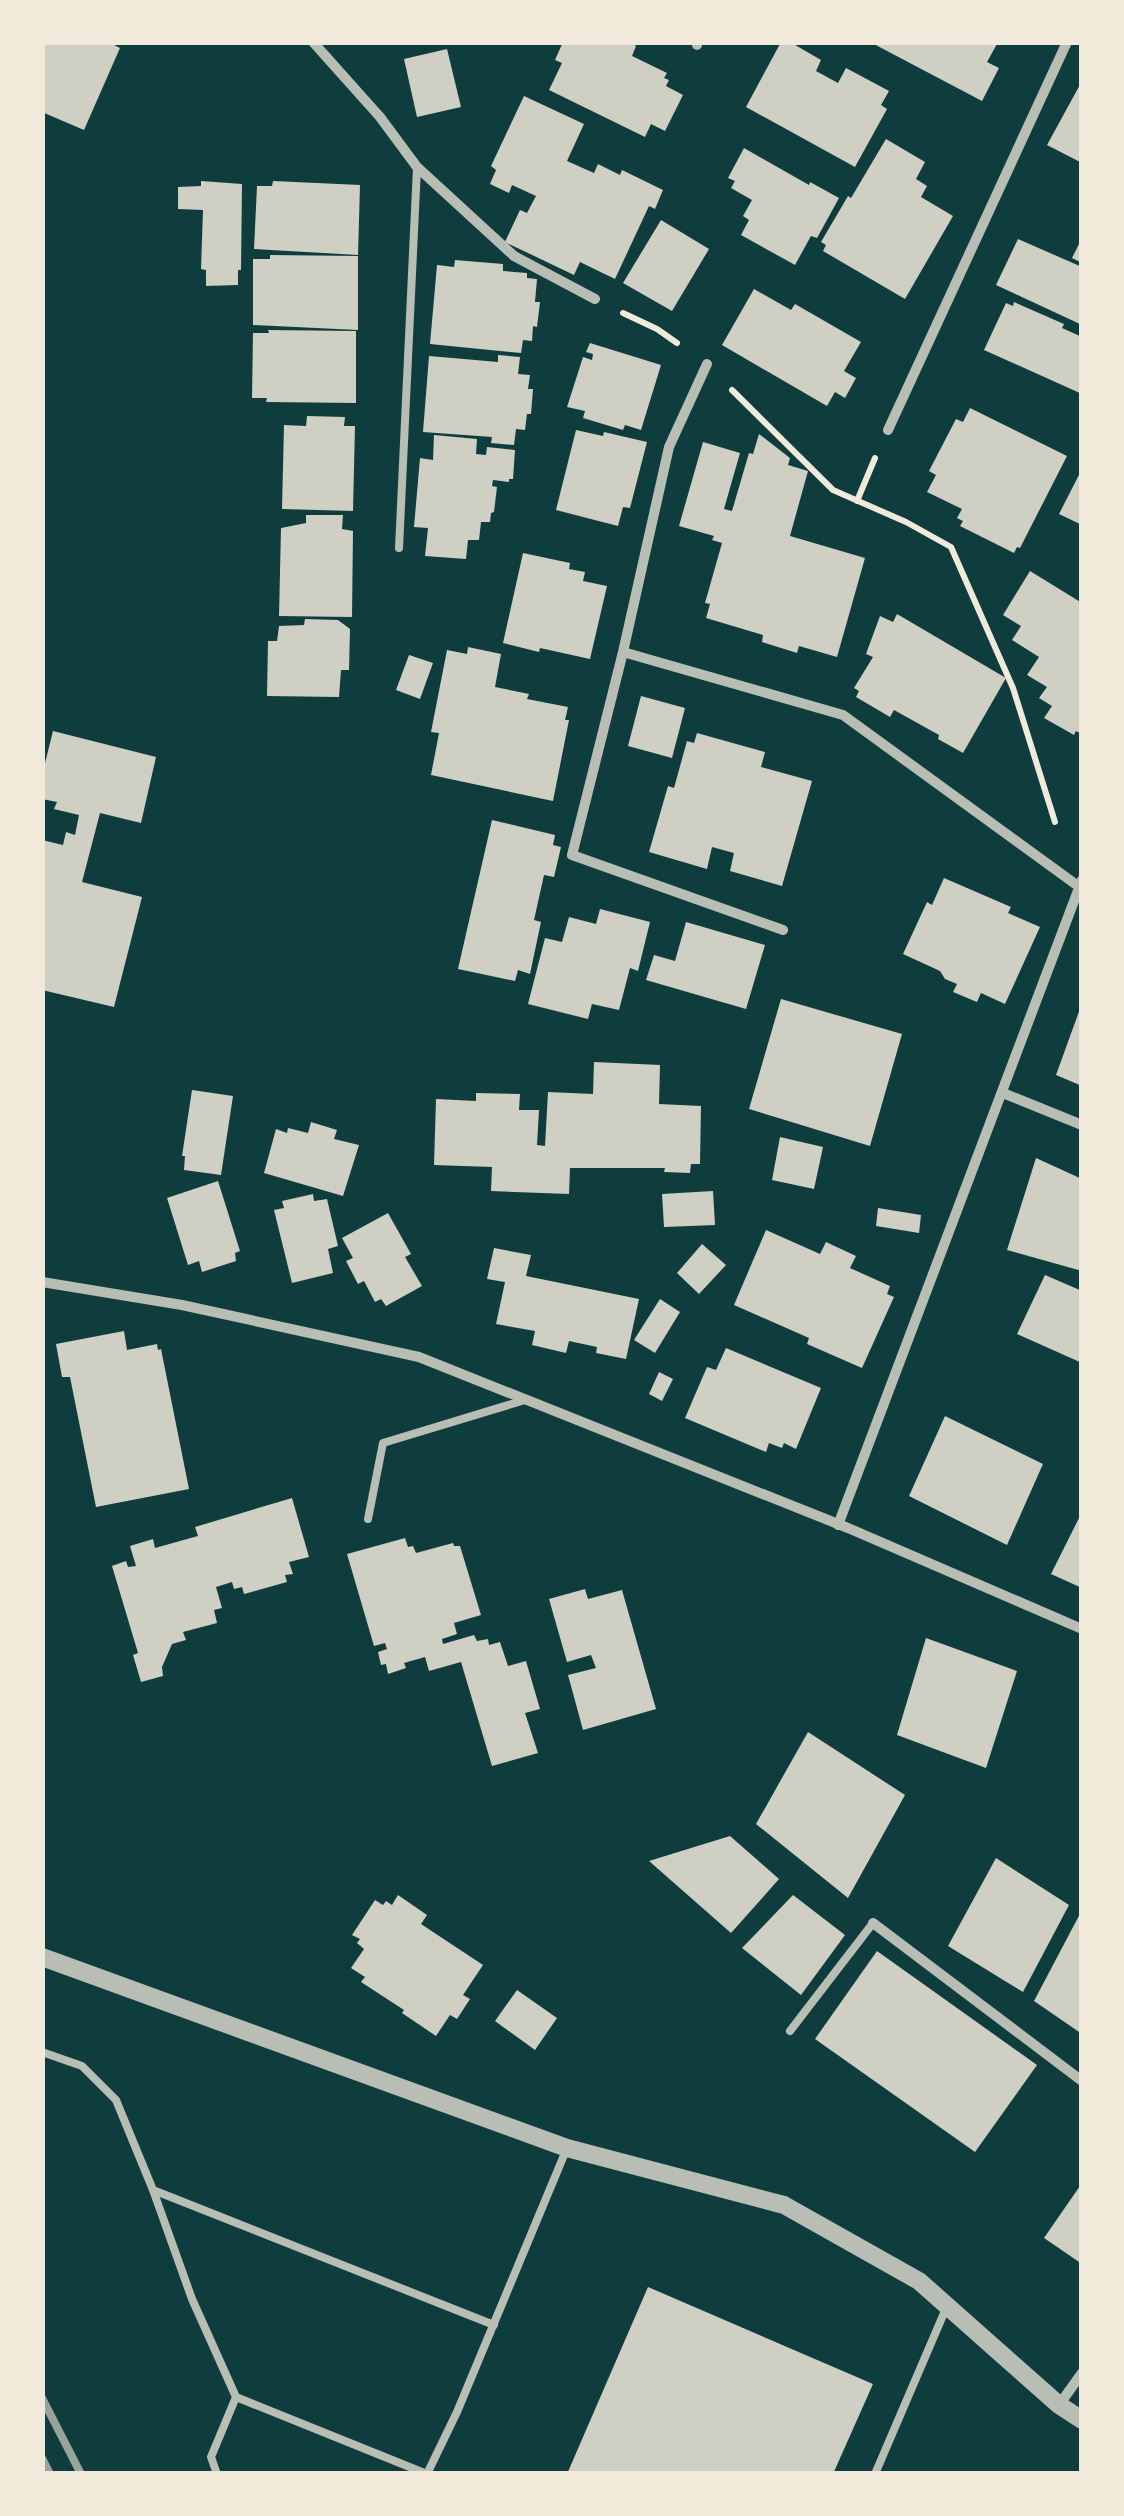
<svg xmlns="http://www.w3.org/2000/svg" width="1124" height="2516" font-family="Lato,sans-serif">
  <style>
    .building { fill: #cfcfc3 }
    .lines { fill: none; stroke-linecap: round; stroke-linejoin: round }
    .path { stroke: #f1e9da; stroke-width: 6 }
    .service { stroke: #b8beb3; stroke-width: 8 }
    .minor { stroke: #b8beb3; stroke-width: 10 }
    .tertiary { stroke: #b8beb3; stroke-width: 18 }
    .rail { stroke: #97a49c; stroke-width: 8 }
  </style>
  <rect width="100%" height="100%" fill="#0f3d3e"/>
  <path class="building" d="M42,42H108L120,48L84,130L42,112Z
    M563,42H629L636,46L632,56L667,73L664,78L669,80L666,86L683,95L665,131L651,124L645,137L549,90L562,63L555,60Z
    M781,42H790L821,60L816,71L838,83L846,68L889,91L881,105L887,109L855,167L746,107Z
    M870,42H995L997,44L987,62L999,68L982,101Z
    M447,49L461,107L417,117L404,59Z
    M1082,81V163L1047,145Z
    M524,96L584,124L567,161L594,173L598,164L620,175L622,170L663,190L655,209L649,206L615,279L580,262L574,275L505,242L520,210L527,213L536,196L512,185L509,193L490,184L496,170L491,166Z
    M886,139L925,162L916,179L927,186L921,197L953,216L905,299L823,251L826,245L821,242L848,196L851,198Z
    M744,148L809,185L810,182L839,198L817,238L811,236L795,265L741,235L749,220L743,216L752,200L731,188L735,181L728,178Z
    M201,181L242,184L241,270H238V285L206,286V270L201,269L203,210L178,209V187L201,186Z
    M273,181L360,185L358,255L254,249L257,186H272Z
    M661,220L709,249L672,311L623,283Z
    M1082,238V263L1072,258Z
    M1018,239L1082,267V325L996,285Z
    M270,255L358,256V330L253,325V259H270Z
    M455,260L503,264V271L527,273V278L537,279L535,302H540L537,327L533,326L532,341L523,340L521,353L430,344L437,265L454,267Z
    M754,289L791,310L795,304L861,342L844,371L856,378L845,398L835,392L827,406L722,345Z
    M1014,302L1064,324L1062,328L1082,337V394L984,350L1006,303L1013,306Z
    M268,330L356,331V403L266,402L267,398H252L253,333H269Z
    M590,343L661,365L641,430L625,425L623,430L583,418L585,411L567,407L583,357L592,360L593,354L586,352Z
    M498,355L520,357L518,374L530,375L528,389H533L531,414H527L525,430L516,429L514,445L491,443L492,437L423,432L429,356L498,362Z
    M970,408L1067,456L1020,548L1017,547L1014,553L960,526L963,521L957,518L962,509L927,492L936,475L929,471L956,419L963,422Z
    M307,416L345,417L344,426H355L353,511L282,509L284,425L306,426Z
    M576,430L603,436L604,432L647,442L630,508L623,507L618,526L556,510Z
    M759,434L790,458L788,465L808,471L790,536L865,558L837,657L799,646L797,653L762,642L763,635L706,618L710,604L705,603L722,543L712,540L714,536L679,526L703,442L740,453L724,509L732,511L749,453L753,454Z
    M434,435L477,439L476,454L486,455L487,447L515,450L513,479H509V482L493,480L492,486L497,487L494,512L491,513L490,522H481L479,540H468L466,559L425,556L428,528L414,527L420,458L433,460Z
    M1082,469V525L1059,514Z
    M306,515H343L342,529L353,531L352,617L279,616L281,528L306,523Z
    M523,553L570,563L569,569L585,572L583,581L607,586L590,659L540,648L539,652L503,643Z
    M1030,571L1082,603V734L1076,731L1074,735L1044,718L1052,706L1039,698L1047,687L1027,675L1039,657L1012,640L1021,626L1003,615Z
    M897,614L1006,678L963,753L938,739L939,735L894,710L890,717L856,697L859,691L854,688L873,657L866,654L880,616L893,622Z
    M305,619L338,620L350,629L349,670H341L339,697L267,696L268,641H277L279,626L304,625Z
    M468,647L501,654L495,687L529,694L527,699L568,707L565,720H569L553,801L431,775L439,733L431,732L447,650L467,654Z
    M409,655L433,663L420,699L396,690Z
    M641,696L685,708L672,758L628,746Z
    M53,731L156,757L141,823L100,813L82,882L142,897L114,1007L42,990V840L63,845L66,832L75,835L79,815L54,809L57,802L42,799V775Z
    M697,733L765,752L761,767L812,781L782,886L730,871L734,853L712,847L707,869L649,852L668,786L674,788L687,741L694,743Z
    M492,820L555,835L553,845L561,847L554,877L544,875L534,920L541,922L530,974L518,970L515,981L458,969Z
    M944,878L1011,907L1008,913L1040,927L1005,1004L981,993L977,1002L953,992L957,984L945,979L940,971L903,954L927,902L932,905Z
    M600,909L650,922L638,971L630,968L619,1010L592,1004L588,1019L528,1004L545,938L562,942L569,917L596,924Z
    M686,922L765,945L746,1009L646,980L654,955L675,961Z
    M781,999L902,1034L870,1146L749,1109Z
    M1081,1006H1082V1086L1056,1075Z
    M594,1062L660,1065L659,1104L701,1106L700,1164H691L690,1173L664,1172L665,1168H570L569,1194L491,1191L492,1167L434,1165L436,1099L476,1101V1093L520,1094L519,1110H539L537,1145L545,1146L548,1092L593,1094Z
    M192,1090L233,1096L221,1175L184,1170L185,1156H182Z
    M311,1122L337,1130L334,1139L359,1145L343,1196L264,1173L276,1129L287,1133L288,1128L308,1133Z
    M780,1137L823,1147L814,1189L772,1180Z
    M1036,1158L1082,1179V1271L1007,1250Z
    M218,1181L240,1251L235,1253L236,1261L202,1272L199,1261L188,1265L167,1198Z
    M713,1191L715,1225L664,1227L662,1194Z
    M313,1194L314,1201L327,1199L338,1246L328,1249L333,1273L292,1283L274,1210L284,1208L282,1201Z
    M878,1208L921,1215L919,1233L876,1226Z
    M388,1213L411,1254L405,1257L422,1286L386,1306L381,1299L375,1302L364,1281L358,1284L346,1261L353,1258L342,1238Z
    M766,1230L820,1254L826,1242L856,1256L850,1268L890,1286L887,1294L894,1297L862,1368L807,1344L809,1338L734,1305Z
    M702,1244L726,1265L699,1294L677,1273Z
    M494,1248L531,1255L526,1276L639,1299L626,1359L596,1353L597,1347L569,1341L566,1353L532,1345L535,1331L496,1324L505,1282L487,1279Z
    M1045,1275L1082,1291V1363L1017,1334Z
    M660,1299L680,1312L655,1353L634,1340Z
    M124,1331L127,1350L157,1344L158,1350L161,1349L189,1489L96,1507L70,1377H62L56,1344Z
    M726,1348L821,1388L796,1449L784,1443L782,1448L769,1443L766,1452L685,1418L707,1367L716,1370Z
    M659,1372L673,1379L662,1401L649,1394Z
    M945,1416L1043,1464L1007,1545L909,1496Z
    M292,1498L309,1557L289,1562L293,1574L285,1575L287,1582L244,1594L242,1587L234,1589L232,1582L216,1587L222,1608L214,1610L217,1623L183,1632L186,1640L172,1644L162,1667L163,1676L141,1682L133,1655L138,1653L112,1566L126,1561L128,1567L136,1566L130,1546L153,1539L155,1548L198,1536L195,1527Z
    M1082,1512V1588L1051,1574Z
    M405,1538L408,1547L413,1546L416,1553L453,1543L454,1546H460L481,1615L454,1623L457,1634L442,1639L443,1644L474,1635L477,1641L488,1639L489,1645L500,1642L508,1666L526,1661L540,1709L525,1713L538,1753L492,1766L461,1662L429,1671L425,1657L404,1663L406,1668L388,1674L386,1664L381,1665L378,1652L387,1649L385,1643L374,1646L347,1554Z
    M585,1589L588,1599L622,1590L656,1709L583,1730L568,1675L596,1668L591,1655L567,1662L549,1599Z
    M926,1638L1017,1671L986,1768L897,1735Z
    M808,1732L905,1795L848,1898L756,1824Z
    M730,1836L779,1879L731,1933L649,1861Z
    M996,1858L1069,1905L1023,1992L948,1946Z
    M398,1895L427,1915L421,1924L483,1965L463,1995L470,1999L457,2019L450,2015L436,2036L402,2013L404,2010L361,1982L365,1977L351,1968L364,1949L357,1943L360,1939L352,1935L375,1900L383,1905L386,1901L392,1905Z
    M793,1895L845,1935L801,1995L742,1948Z
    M1082,1910V2034L1034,2001Z
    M877,1951L1037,2065L975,2152L815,2039Z
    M517,1990L557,2018L535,2050L495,2021Z
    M1082,2183V2264L1044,2238Z
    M648,2287L873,2384L833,2474H567Z"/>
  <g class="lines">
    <path class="path" d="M623,313L657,329L677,343
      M732,390L833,490L906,522L951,547L1013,688L1055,822
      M857,501L875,458"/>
    <path class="service" d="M399,548L417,168
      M368,1519L383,1443L525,1400
      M790,2031L873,1923
      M42,2052L82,2066L116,2100L153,2190L192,2299L236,2397L427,2474
      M153,2190L494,2325
      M217,2474L211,2457L236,2397
      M427,2474L457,2412L567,2148
      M875,2474L947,2306"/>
    <path class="minor" d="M313,42L380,117L417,167L514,256L595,299
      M697,42V45
      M707,364L669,447L623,652L572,855L783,930
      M888,430L1067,42
      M623,652L843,715L1078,886
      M1003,1093L1082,1125
      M42,1282L182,1305L419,1357L848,1528L1082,1629
      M838,1525L1082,880
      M873,1923L1082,2081
      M1059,2405L1082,2373"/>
    <path class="tertiary" d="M42,1957L567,2148L784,2205L919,2281L1059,2405L1082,2420"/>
    <path class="rail" d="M42,2398L81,2474
      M42,2458L50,2474"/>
  </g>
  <rect width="1124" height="2516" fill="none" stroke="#f1e9da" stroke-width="90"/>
</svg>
